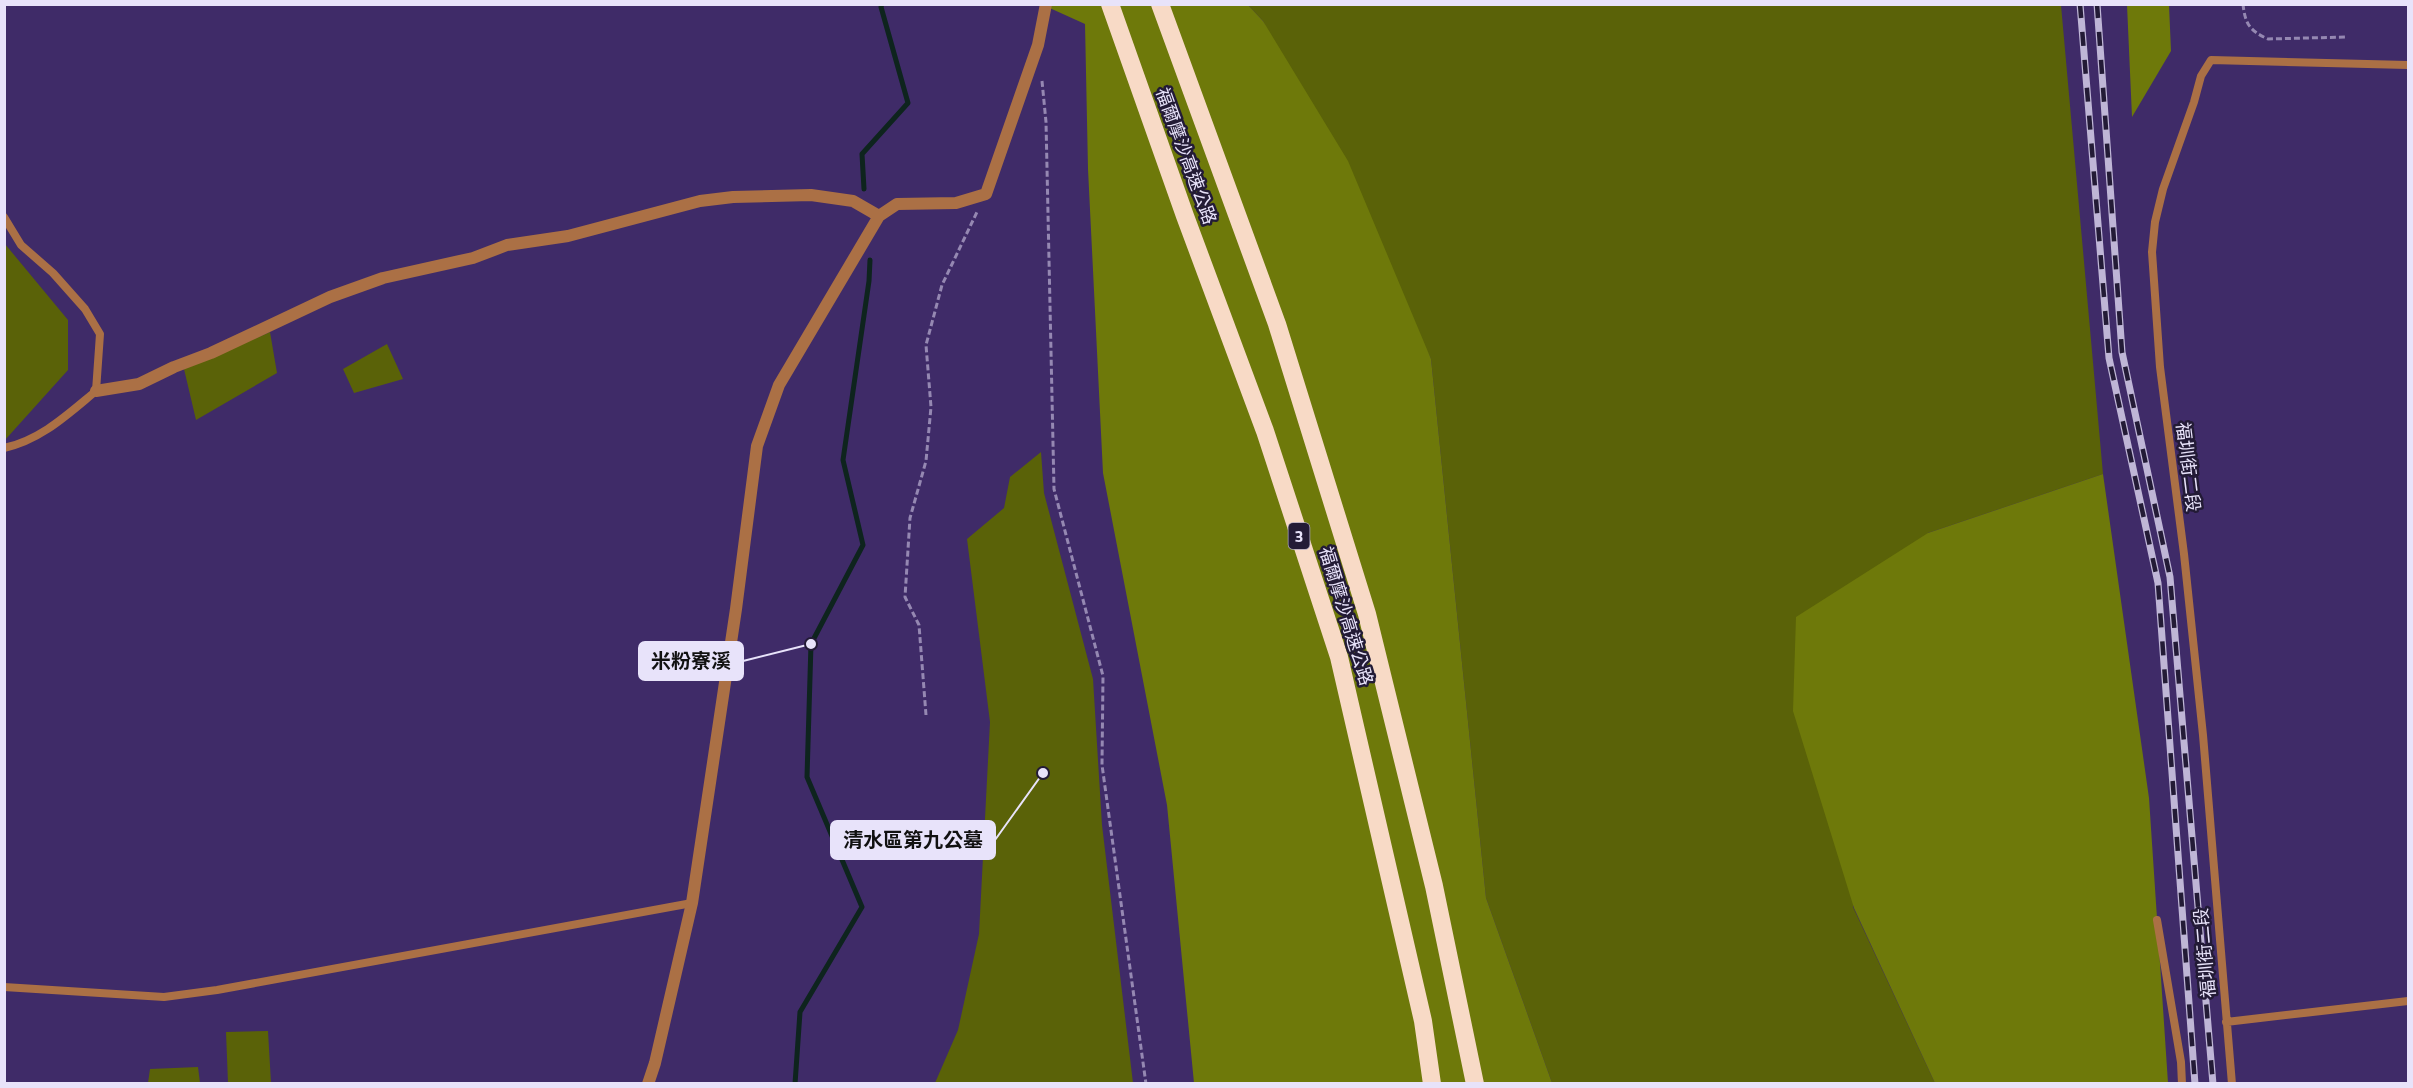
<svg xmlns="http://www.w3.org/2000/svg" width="2413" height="1088" font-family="'Titillium Web','Noto Sans TC',sans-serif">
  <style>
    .green { fill: #5a6208 }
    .forest { fill: #6e790a }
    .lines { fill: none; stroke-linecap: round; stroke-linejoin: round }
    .stream { stroke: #0e241e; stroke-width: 5 }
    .path { stroke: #9588b2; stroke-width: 3; stroke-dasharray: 6 3; stroke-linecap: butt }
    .lane { stroke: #ab7045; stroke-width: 8 }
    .street { stroke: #ab7045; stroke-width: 12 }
    .highway { stroke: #f8dac6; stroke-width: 18 }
    .rail-casing { stroke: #bfb6d6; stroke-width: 7 }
    .rail { stroke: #231b36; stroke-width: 4.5; stroke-dasharray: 14; stroke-linecap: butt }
    .labels { text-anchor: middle; stroke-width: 5; stroke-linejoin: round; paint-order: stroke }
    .shield { fill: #231b36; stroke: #ada7bf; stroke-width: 1.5 }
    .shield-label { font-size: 16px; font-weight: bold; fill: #e8e3fa }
    .street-label { font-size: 18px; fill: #e8e3fa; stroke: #231b36 }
    .leader { fill: none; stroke: #e8e3fa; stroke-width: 2 }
    .callout-dot { fill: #e8e3fa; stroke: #231b36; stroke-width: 2 }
    .callout { fill: #e8e3fa; stroke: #e8e3fa; stroke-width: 2 }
    .callout-label { font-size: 20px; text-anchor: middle; font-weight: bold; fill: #111 }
  </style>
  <rect width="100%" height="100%" fill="#3f2b68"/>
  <path class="green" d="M1248,5H2061L2103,474L1928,533L1853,907L1935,1083H1552L1486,898L1431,359L1263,21Z
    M5,244L68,320V370L5,440Z
    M270,332L277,373L196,420L184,369Z
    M387,344L403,379L354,393L343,369Z
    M1041,452L1044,493L1093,679L1102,825L1133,1083H935L958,1030L979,934L990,722L967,539L1004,508L1010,477Z
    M268,1031L271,1083H228L226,1032Z
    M198,1067L200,1083H148L150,1069Z"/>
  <path class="forest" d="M1043,5H1248L1263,21L1348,161L1431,359L1486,898L1552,1083H1194L1167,805L1103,473L1088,169L1085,24Z
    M2127,5H2169L2171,51L2132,117Z
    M2103,474L2149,798L2168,1083H1935L1854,908L1793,711L1796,617L1928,533Z"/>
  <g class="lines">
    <path class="stream" d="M864,189L862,154L908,103L881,7L882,4
      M795,1084L800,1012L862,907L807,777L811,644L863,545L843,460L869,281L870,260"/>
    <path class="path" d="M2243,4C2245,24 2250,31 2268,39L2346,37
      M1042,81L1046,122L1054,489L1103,676L1102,765L1146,1084
      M926,715L919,625L905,597L910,518L926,461L931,407L926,345L942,285L977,212"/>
    <path class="lane" d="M4,217L21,245L53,273L85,309L100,334L96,391C68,414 41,440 4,448
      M2157,920L2181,1062L2182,1084
      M4,987L164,997L217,990L692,903
      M2226,1022L2408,1001
      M2232,1084L2203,735L2184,554L2160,367L2152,252L2155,222L2163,189L2194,102L2201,76L2211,60L2408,65"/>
    <path class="street" d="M96,391L139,384L174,367L211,353L330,297L383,278L473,258L507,245L568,236L700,201L733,197L811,195L853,201L879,216
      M648,1084L655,1063L692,903L736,609L757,446L779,385L879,216L897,204L956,203L986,194L1038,45L1046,4"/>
    <path class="highway" d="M1110,4L1185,216L1265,431L1339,657L1423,1021L1432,1084
      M1160,4L1277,324L1367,614L1434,886L1475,1084"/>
    <defs>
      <path id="rail" d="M2080,4L2109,358L2158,583L2195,1084
        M2097,4L2122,352L2170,577L2213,1084"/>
    </defs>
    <use href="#rail" class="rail-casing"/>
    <use href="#rail" class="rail"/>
  </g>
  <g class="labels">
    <rect class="shield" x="1288.5" y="523" width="21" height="26" rx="4.5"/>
    <g class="shield-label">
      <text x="1299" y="542">3</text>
    </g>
    <g class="street-label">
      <text transform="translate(1186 156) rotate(70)" y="6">福爾摩沙高速公路</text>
      <text transform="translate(2188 467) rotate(83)" y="6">福圳街二段</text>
      <text transform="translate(1346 616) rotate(73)" y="6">福爾摩沙高速公路</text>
      <text transform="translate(2205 953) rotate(-95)" y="6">福圳街二段</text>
    </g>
  </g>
  <path class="leader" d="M811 644L743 661M1043 773L995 840"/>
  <g class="callout-dot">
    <circle cx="811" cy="644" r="6"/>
    <circle cx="1043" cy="773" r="6"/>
  </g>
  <g class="callout">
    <rect x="639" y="642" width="104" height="38" rx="6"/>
    <rect x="831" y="821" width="164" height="38" rx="6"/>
  </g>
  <g class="callout-label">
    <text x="691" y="668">米粉寮溪</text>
    <text x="913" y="847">清水區第九公墓</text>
  </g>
  <rect width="2413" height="1088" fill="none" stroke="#e8e3fa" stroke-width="12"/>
</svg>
